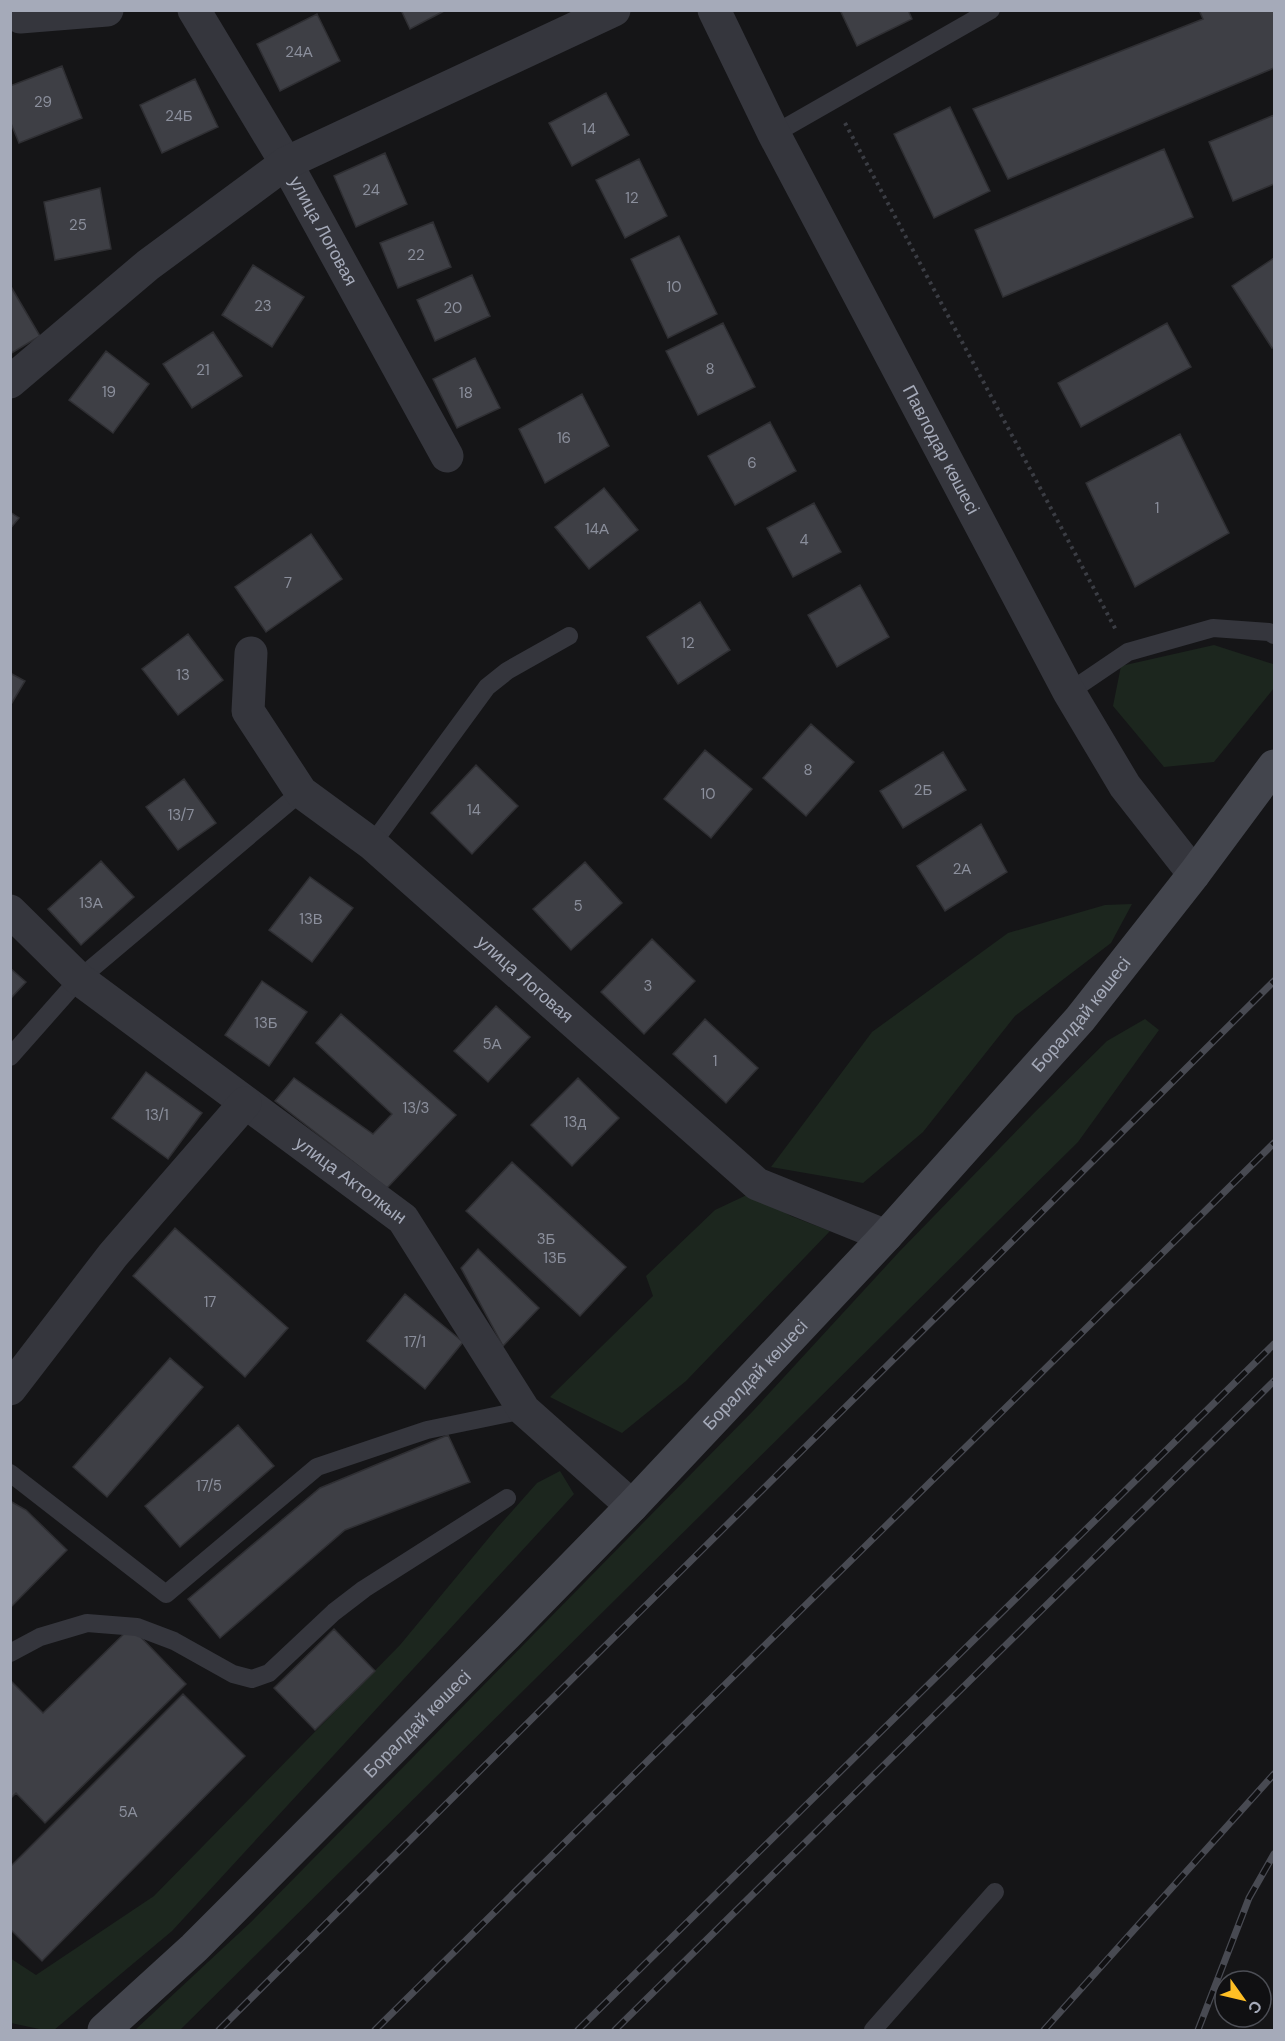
<svg xmlns="http://www.w3.org/2000/svg" width="1285" height="2041" font-family="'DM Sans',sans-serif">
  <style>
    .green { fill: #1c261e }
    .building { fill: #3e3f45; stroke: #2f2f33; stroke-width: 1.5 }
    .lines { fill: none; stroke-linecap: round; stroke-linejoin: round }
    .path { stroke: #3b3d44; stroke-width: 4; stroke-dasharray: 3 4.5; stroke-linecap: butt }
    .service { stroke: #35363d; stroke-width: 18 }
    .minor { stroke: #35363d; stroke-width: 33 }
    .tertiary { stroke: #35363d; stroke-width: 33 }
    .secondary { stroke: #43454d; stroke-width: 33 }
    .rail-casing { stroke: #484a52; stroke-width: 7 }
    .rail { stroke: #101012; stroke-width: 4.5; stroke-dasharray: 14; stroke-linecap: butt }
    .labels { text-anchor: middle; stroke-width: 5; stroke-linejoin: round; paint-order: stroke }
    .number-label { font-size: 15px; fill: #8b8f9c }
    .street-label { font-size: 18px; fill: #a5aab9; stroke: #101012 }
  </style>
  <rect width="100%" height="100%" fill="#151517"/>
  <path class="green" d="M1214,645L1273,664L1274,688L1214,762L1164,767L1113,706L1121,666Z
    M1132,904L1111,943L1015,1016L923,1132L863,1183L771,1167L872,1032L1008,933L1105,905Z
    M1145,1019L1159,1030L1078,1142L180,2030H135L251,1922L752,1412L899,1252L1034,1113L1107,1041Z
    M751,1193L791,1216L830,1231L686,1381L622,1433L550,1397L653,1296L646,1276L715,1210Z
    M560,1471L574,1494L172,1931L54,2030H44L11,2023L10,1958L36,1975L154,1896L400,1645L497,1528L537,1483Z"/>
  <path class="building" d="M401,10H446L410,29Z
    M840,10H908L912,19L857,46Z
    M1199,10H1274V68L1008,179L973,109L1203,19Z
    M317,14L340,61L280,91L257,44Z
    M62,66L82,118L19,143L10,121V86Z
    M195,79L218,127L162,153L140,105Z
    M606,93L629,135L572,166L549,123Z
    M950,107L990,191L934,218L894,134Z
    M1274,115V184L1233,201L1209,142Z
    M1164,149L1193,217L1003,297L975,230Z
    M385,153L407,204L356,227L334,176Z
    M639,159L667,216L625,238L596,180Z
    M100,188L111,249L55,260L44,202Z
    M433,222L451,267L398,288L380,243Z
    M679,236L717,314L668,338L631,259Z
    M1274,258V347L1272,348L1232,286Z
    M253,265L304,297L272,347L222,315Z
    M472,275L490,316L435,341L417,300Z
    M10,285L40,336L10,354Z
    M723,323L755,387L698,415L666,351Z
    M1167,323L1191,367L1081,427L1058,383Z
    M213,332L242,376L192,408L163,364Z
    M106,351L149,384L113,433L69,400Z
    M475,358L500,408L457,428L433,379Z
    M582,394L609,446L545,483L519,429Z
    M770,422L796,471L735,505L708,456Z
    M1180,434L1229,533L1135,587L1086,483Z
    M604,488L638,530L589,569L555,527Z
    M814,503L841,552L793,577L767,528Z
    M10,512L19,518L10,529Z
    M311,534L342,579L266,632L235,587Z
    M860,585L889,637L837,667L808,615Z
    M700,602L730,650L678,684L647,637Z
    M188,634L223,680L178,715L142,669Z
    M10,673L25,681L10,706Z
    M811,724L854,762L806,816L763,778Z
    M705,750L752,789L711,838L664,799Z
    M943,752L966,790L903,828L880,791Z
    M476,765L518,806L472,854L431,813Z
    M184,779L216,823L178,850L146,807Z
    M981,824L1007,872L945,911L917,866Z
    M101,861L134,897L81,945L48,909Z
    M585,862L622,903L571,950L533,909Z
    M310,877L353,908L312,962L269,930Z
    M652,939L695,981L644,1034L601,992Z
    M10,968L26,982L10,999Z
    M262,981L307,1012L269,1066L225,1035Z
    M496,1006L530,1037L488,1082L454,1051Z
    M341,1014L456,1115L387,1188L275,1101L294,1078L373,1134L392,1114L316,1043Z
    M705,1019L758,1068L726,1103L673,1054Z
    M146,1072L202,1113L168,1159L112,1118Z
    M578,1078L619,1118L572,1166L531,1125Z
    M512,1162L626,1267L580,1316L466,1211Z
    M175,1228L288,1328L245,1377L133,1276Z
    M478,1249L539,1308L503,1346L461,1268Z
    M405,1294L463,1342L425,1389L367,1341Z
    M170,1358L203,1387L107,1497L73,1467Z
    M238,1425L274,1466L180,1547L145,1506Z
    M448,1435L470,1482L345,1530L220,1638L188,1599L320,1488Z
    M10,1501L26,1510L67,1550L10,1608Z
    M131,1627L186,1684L45,1823L16,1793L10,1799V1680L43,1713Z
    M334,1629L375,1671L315,1730L274,1688Z
    M183,1694L245,1756L42,1961L10,1929V1867Z"/>
  <g class="lines">
    <path class="path" d="M845,123L1116,630"/>
    <path class="service" d="M774,134L991,10
      M1069,692L1128,652L1213,628L1269,632L1274,635
      M372,844L487,687L507,671L569,636
      M10,1057L79,979L301,792
      M10,1473L166,1594L317,1467L427,1430L524,1410
      M10,1653L40,1637L87,1623L137,1627L174,1641L233,1674L252,1679L269,1673L334,1612L364,1589L507,1498
      M873,2030L995,1892"/>
    <g class="minor">
      <path id="s1" d="M194,10L286,163L447,456"/>
      <path d="M20,17L107,10"/>
      <path d="M10,382L148,265L286,163L614,10"/>
      <path id="s2" d="M251,653L248,711L301,792L372,844L757,1184L886,1236"/>
      <path id="s3" d="M10,911L79,979L403,1219L524,1410L632,1506"/>
      <path d="M10,1389L113,1255L245,1103"/>
    </g>
    <path class="tertiary" id="s4" d="M714,10L774,134L1069,692L1125,786L1194,874"/>
    <path class="secondary" id="s5" d="M104,2030L194,1948L507,1634L632,1506L886,1236L1080,1019L1194,874L1274,766"/>
    <defs>
      <path id="rail" d="M219,2030L1274,981
        M375,2030L1274,1143
        M578,2030L1274,1344
        M615,2030L1274,1381
        M1044,2030L1274,1774
        M1198,2030L1249,1898L1274,1854"/>
    </defs>
    <use href="#rail" class="rail-casing"/>
    <use href="#rail" class="rail"/>
  </g>
  <g class="labels">
    <g class="number-label">
      <text x="299" y="57">24А</text>
      <text x="43" y="107">29</text>
      <text x="179" y="121">24Б</text>
      <text x="589" y="134">14</text>
      <text x="371" y="195">24</text>
      <text x="632" y="203">12</text>
      <text x="78" y="230">25</text>
      <text x="416" y="260">22</text>
      <text x="674" y="292">10</text>
      <text x="263" y="311">23</text>
      <text x="453" y="313">20</text>
      <text x="710" y="374">8</text>
      <text x="203" y="375">21</text>
      <text x="109" y="397">19</text>
      <text x="466" y="398">18</text>
      <text x="564" y="443">16</text>
      <text x="752" y="468">6</text>
      <text x="1157" y="513">1</text>
      <text x="597" y="534">14А</text>
      <text x="804" y="545">4</text>
      <text x="288" y="588">7</text>
      <text x="688" y="648">12</text>
      <text x="183" y="680">13</text>
      <text x="808" y="775">8</text>
      <text x="923" y="795">2Б</text>
      <text x="708" y="799">10</text>
      <text x="474" y="815">14</text>
      <text x="181" y="820">13/7</text>
      <text x="962" y="874">2А</text>
      <text x="91" y="908">13А</text>
      <text x="578" y="911">5</text>
      <text x="311" y="924">13В</text>
      <text x="648" y="991">3</text>
      <text x="266" y="1028">13Б</text>
      <text x="492" y="1049">5А</text>
      <text x="715" y="1066">1</text>
      <text x="416" y="1113">13/3</text>
      <text x="157" y="1120">13/1</text>
      <text x="575" y="1127">13д</text>
      <text x="546" y="1244">3Б</text>
      <text x="555" y="1263">13Б</text>
      <text x="210" y="1307">17</text>
      <text x="415" y="1347">17/1</text>
      <text x="209" y="1491">17/5</text>
      <text x="128" y="1817">5А</text>
    </g>
    <g class="street-label">
      <text dy="6" stroke="none"><textPath href="#s1" startOffset="256">улица Логовая</textPath></text>
      <text dy="6" stroke="none"><textPath href="#s4" startOffset="495">Павлодар көшесі</textPath></text>
      <text dy="6" stroke="none"><textPath href="#s2" startOffset="447">улица Логовая</textPath></text>
      <text dy="6" stroke="none"><textPath href="#s5" startOffset="1410">Боралдай көшесі</textPath></text>
      <text dy="6" stroke="none"><textPath href="#s3" startOffset="435">улица Актолкын</textPath></text>
      <text dy="6" stroke="none"><textPath href="#s5" startOffset="924">Боралдай көшесі</textPath></text>
      <text dy="6" stroke="none"><textPath href="#s5" startOffset="438">Боралдай көшесі</textPath></text>
    </g>
  </g>
  <rect width="1285" height="2041" fill="none" stroke="#a5aab9" stroke-width="24"/>
  <g transform="translate(1243 1999) rotate(124)"><circle r="28" fill="#101012" stroke="#4c4e55" stroke-width="1.5"/>
  <path d="M0-4.5L10 22L0 15L-10 22Z" fill="#ffbf25"/>
  <text y="-9" font-size="16" font-weight="bold" text-anchor="middle" fill="#a5aab9">С</text>
  </g>
</svg>
